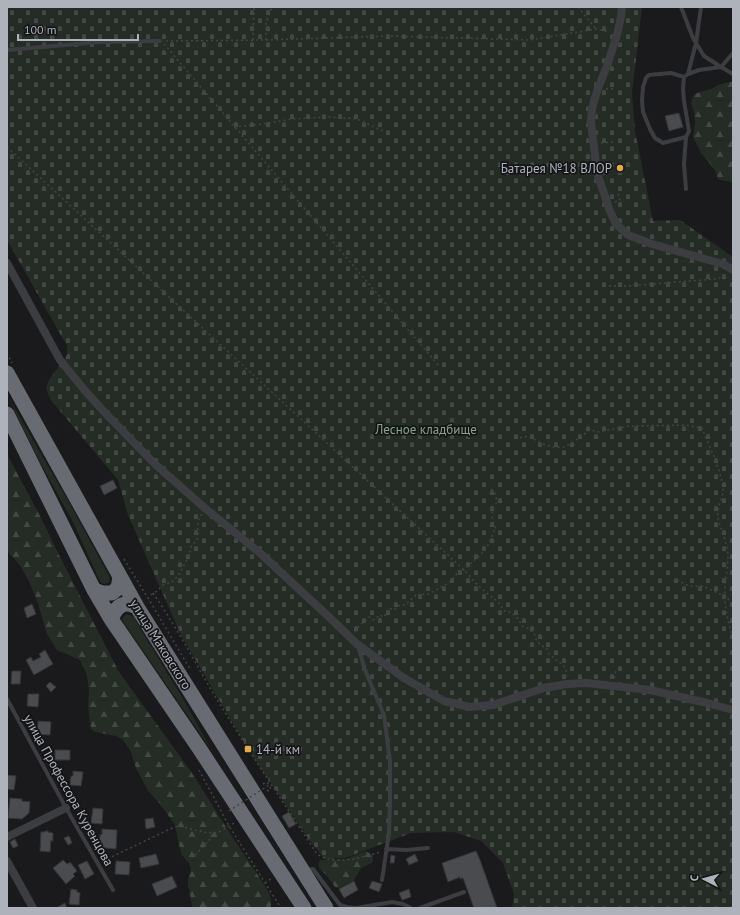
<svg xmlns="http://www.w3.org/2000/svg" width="740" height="915" font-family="'PT Sans',sans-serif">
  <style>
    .grass { fill: #252c25 }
    .forest { fill: url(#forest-firs) }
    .cemetery { fill: url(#cemetery-stones) }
    .building { fill: #494b4f; stroke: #353538 }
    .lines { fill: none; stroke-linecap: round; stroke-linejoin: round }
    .path { stroke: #424448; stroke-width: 1.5; stroke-dasharray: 2 3; stroke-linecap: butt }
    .lane { stroke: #3c3d41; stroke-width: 4 }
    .street { stroke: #3c3d41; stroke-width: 8 }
    .highway { stroke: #686b72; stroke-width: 15 }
    .path-bridge { stroke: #424448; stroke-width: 1.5; stroke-dasharray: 2 3; stroke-linecap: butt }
    .poi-dot { fill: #e2a94d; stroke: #151517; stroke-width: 1.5 }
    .labels { text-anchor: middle; stroke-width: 3.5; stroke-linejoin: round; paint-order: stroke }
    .poi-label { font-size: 13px; fill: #aeb2bb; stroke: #151517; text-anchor: end }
    .park-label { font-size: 13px; fill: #87a488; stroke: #151517 }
    .street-label { font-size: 13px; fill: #aeb2bb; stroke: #151517 }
  </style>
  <defs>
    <pattern id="forest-firs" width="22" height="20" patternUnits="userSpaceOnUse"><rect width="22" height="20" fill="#252c25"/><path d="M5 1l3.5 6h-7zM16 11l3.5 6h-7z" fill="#424843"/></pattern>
    <pattern id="cemetery-stones" width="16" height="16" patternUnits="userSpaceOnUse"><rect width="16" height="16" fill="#252c25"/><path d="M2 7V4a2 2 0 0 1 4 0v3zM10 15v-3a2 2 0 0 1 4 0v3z" fill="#424843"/></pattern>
  </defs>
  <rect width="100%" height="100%" fill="#1a1a1c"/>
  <path class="grass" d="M7,395L66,497L106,570C109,576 113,582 105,584L101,583L97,575L74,524L36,455Z
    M127,614L132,616L134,618L185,702L212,751L124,623C121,618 123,617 127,614Z"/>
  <path class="forest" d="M729,82H733V182L720,180L718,179L715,170L701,153L693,137L695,123L694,111L691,104L692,99L694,95L697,93L711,89L718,85Z
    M7,454L40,516L59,555L119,672L192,773L231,835L267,889C270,895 273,902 270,908H193L192,905L188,885V879L190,874L191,870L189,863L182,855L179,845L175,825L161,805L148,791L136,768L131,752L123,740L116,736L95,732L91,729L88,706L89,691L87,676L80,660L57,650L47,634L37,600L28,579L19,564L7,551Z
    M366,851L371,854L373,856V861L372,863L361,868L354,880L339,888L335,887C332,883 330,880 327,876C322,870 316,869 320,860C328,859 337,860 345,859C352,857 360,853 366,851Z"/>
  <path class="cemetery" d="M7,7H642L632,93L635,131L653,221L680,220L733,257V908H512L514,894L503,863L481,841L454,832L411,833L345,858L325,859L310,841L248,749L181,635L128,515L118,480L50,399L46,388L49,380L67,355V346L7,240Z"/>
  <path class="building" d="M679,113L683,127L669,131L665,116Z
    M113,480L117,488L104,495L100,486Z
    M32,604L36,614L27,618L24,608Z
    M45,650L53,664L34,675L26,660L31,657L33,661L41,657L39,654Z
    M12,671H21L20,684H11Z
    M50,682L56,687L51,692L46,686Z
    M28,694H39L38,707L27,706Z
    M38,721L51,722L50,735L37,734Z
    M55,750H70V760H55Z
    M73,771L83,772L81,786L70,785L71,776H73Z
    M7,775L16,776L14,790L7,789Z
    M10,798L22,799V801L30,802L29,813L22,819L8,818Z
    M93,808L103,809L102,824L91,823Z
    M289,812L296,824L289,828L282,816Z
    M153,818L155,827L146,829L145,819Z
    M102,829L117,830L116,849L97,847L98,838H100V834L102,835Z
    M45,831H48V832L53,833V841L51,840L50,852L40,851L41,832H45Z
    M69,836L72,843L68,845L64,838Z
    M15,839L18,846L13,848L10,842Z
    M476,851L480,860L497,908H474L463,878L460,879V877L448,882L442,863Z
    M156,854L159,864L141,868L139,858Z
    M415,854L418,861L409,865L406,859Z
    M391,855L395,856L394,863H390Z
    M63,860L67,864L70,862L77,871L73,874L75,876L66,884L53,868Z
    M87,861L94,874L85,879L78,865Z
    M116,861L130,862L129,875L115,874Z
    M172,876L177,887L157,896L152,884Z
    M354,881L358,890L344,898L339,889Z
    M372,881L382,884L379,892L369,888Z
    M71,889L77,890V892L80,893L79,905L69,904Z
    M409,889L411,897L402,900L399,893Z
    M65,903L67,908H56Z"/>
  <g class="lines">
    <path class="path" d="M578,7L596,29
      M253,40L254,7
      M266,40V23L271,9V7
      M166,41L266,40L390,36L530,40L596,29L609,32
      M164,44L439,366
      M606,89H613
      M234,127L263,124L292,119L330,117L357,119L383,131
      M601,143L615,142
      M7,147L464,570C470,576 475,583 482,589C490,597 499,600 504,611H508L514,615L519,620L522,626L527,628L534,633L537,642L547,649L549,654L563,665L566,669V676
      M615,202L620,200L617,192
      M609,286H628L715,279L727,276
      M7,353L12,363
      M520,438C531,434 532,439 541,443C547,446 556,448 563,447C569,446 584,434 590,430L598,432L629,426L686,425L702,428C709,446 723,473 723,492C722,500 716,508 718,518C721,531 728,543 728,557C728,570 724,583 725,596C725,611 729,625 733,638
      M124,559L151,603L190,669
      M677,580L689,586H702L725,596L733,604
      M153,593C178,629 198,669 221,706C252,756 285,805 317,854C334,866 361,858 380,852
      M151,595L157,591L163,585L172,582L178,576L189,556L191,547L198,538C198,529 196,522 202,514
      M355,632L360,625L369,617L373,620L380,615L384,617L389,608L394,610L400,605H405L417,594L419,596L424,594H429L450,582L456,575L457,571L464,570L483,552L488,545L493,533L496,528C493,524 491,515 493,510C493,507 495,506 496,504C497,498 496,492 491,489
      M614,678L616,671
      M199,770L229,826L281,908
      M263,784L267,782L271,789L267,791
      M195,855L216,833
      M103,861L170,829L178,826L208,833H216L221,831L234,823
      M265,883L272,878"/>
    <path class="lane" d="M681,7L693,38L704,56L721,67L733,53
      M7,50L100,42L160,41
      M688,74L699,70L721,67L733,74
      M684,77L671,73L649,75L646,78L643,87L642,100L643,112L650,129L655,138L663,143L686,137L689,131L684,101L683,88L684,77L688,74L696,43L701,7
      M686,189L684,164L686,137
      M358,646L365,670L384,715L390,761V803L389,833L382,880
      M7,699L66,808L113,890
      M386,849L406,850L428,848
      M307,870L313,869L340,905L347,907L356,908L392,902L403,904L411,908
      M420,908L464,892"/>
    <path class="street" d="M622,7L621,17L617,35L607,66L598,88L592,108L591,122L597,173L610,211L616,224L628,235L652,244L712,261L723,264L733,270
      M7,263L60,360L87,393L109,417L156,465L206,509L261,554L329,617L357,644L404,678L444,701L470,707L493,705L544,688L567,684L586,683L650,690L707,703L733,710
      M7,837L66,808
      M7,861L33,908"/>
    <path class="highway" d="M7,373L137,607L326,908
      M7,414L94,590L111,619L199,748L304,908
      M94,590L103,593H112L118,588L120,577
      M111,619C114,612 118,604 127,604C130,604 134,606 137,607"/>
    <path class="path-bridge" d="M229,811L269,785"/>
  </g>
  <g class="poi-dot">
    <circle cx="620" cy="168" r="4"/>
    <rect x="244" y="745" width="8" height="8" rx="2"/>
  </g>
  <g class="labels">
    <g class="poi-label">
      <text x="612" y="173">Батарея №18 ВЛОР</text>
      <text x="256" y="754" text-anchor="start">14-й км</text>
    </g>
    <g class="park-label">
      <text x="426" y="434">Лесное кладбище</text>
    </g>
    <g class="street-label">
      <text transform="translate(161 644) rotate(58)" y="5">улица Маковского</text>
      <text transform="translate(69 790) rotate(61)" y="5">улица Профессора Куренцова</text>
    </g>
  </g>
  <rect width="740" height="915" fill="none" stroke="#aeb2bb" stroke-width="16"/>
  <g transform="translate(704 879) rotate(276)" stroke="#151517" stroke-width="3" paint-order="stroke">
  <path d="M0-3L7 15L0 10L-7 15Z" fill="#aeb2bb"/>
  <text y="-6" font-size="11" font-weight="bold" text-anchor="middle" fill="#aeb2bb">С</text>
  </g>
  <path d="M18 34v6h120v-6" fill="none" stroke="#aeb2bb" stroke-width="2"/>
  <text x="24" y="34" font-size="12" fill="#aeb2bb" stroke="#151517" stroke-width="3" paint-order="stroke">100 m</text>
</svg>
